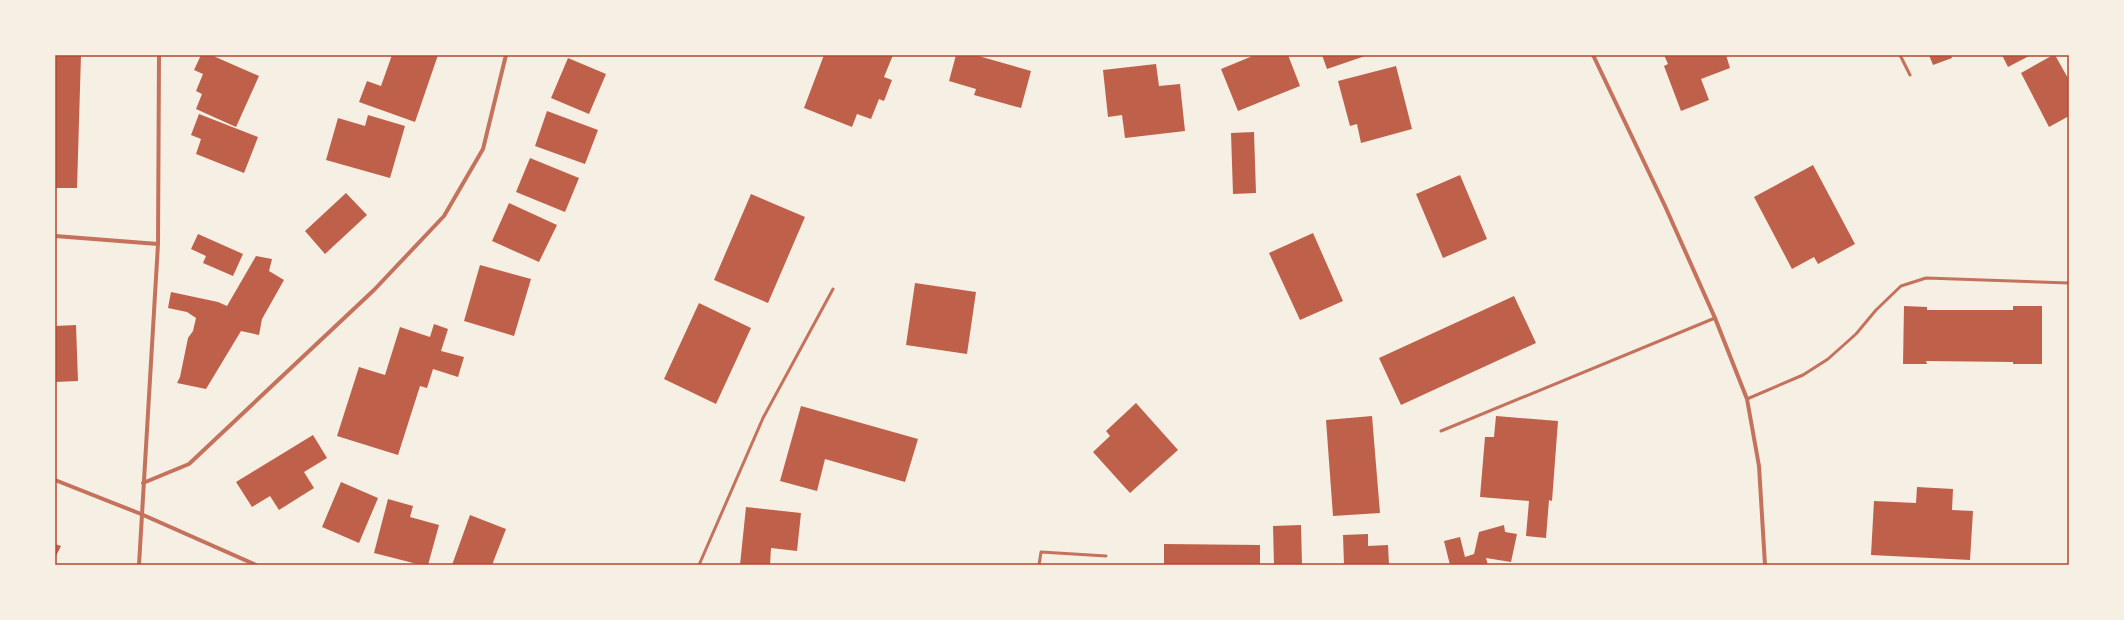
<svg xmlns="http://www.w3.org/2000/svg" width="2124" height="620" font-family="Jost,sans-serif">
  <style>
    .building { fill: #bf614a }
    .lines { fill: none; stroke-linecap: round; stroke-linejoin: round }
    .service { stroke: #c5725c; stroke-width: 3 }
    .minor { stroke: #c5725c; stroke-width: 4 }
    .neatline { fill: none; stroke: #b5482f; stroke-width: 1.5 }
  </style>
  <rect width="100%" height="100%" fill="#f6efe4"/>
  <path class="building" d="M55,55H81L77,188H55Z
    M201,55H211L259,76L236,127L196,109L202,94L196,91L203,74L194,70Z
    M392,55H438L415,122L359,102L367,81L381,86Z
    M824,55H893L884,77L892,80L884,101L879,99L871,119L857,114L852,127L804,108Z
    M956,55H975L1031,71L1021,108L974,95L976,89L949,81Z
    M1255,55H1288L1300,86L1238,111L1221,69Z
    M1322,55H1368L1327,69Z
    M1664,55H1726L1730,68L1701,79L1709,100L1681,111L1664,66L1668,64Z
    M1929,55H1951L1952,58L1933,65Z
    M2002,55H2031L2008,67Z
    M2053,55H2055L2069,80V116L2049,127L2021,73Z
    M568,58L606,74L589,114L551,98Z
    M1156,64L1159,86L1180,84L1185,131L1125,138L1122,115L1108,117L1103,70Z
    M1396,66L1412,129L1361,143L1357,124L1350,126L1338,81Z
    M547,111L598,130L585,164L535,146Z
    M199,114L258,137L244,173L196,154L201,139L191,135Z
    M368,115L405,126L390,178L326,160L338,118L365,126Z
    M1254,132L1256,193L1233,194L1231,133Z
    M530,158L579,178L565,212L516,192Z
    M1813,165L1855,244L1818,264L1814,257L1792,269L1754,197Z
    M1460,175L1487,239L1443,258L1416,194Z
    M346,193L367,215L325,254L305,231Z
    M751,194L805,217L768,303L714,280Z
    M509,203L557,225L539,262L492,241Z
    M1313,233L1343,301L1300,320L1269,253Z
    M198,234L243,254L233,276L203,263L206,256L191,249Z
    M256,256L272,259L269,271L284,280L262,319L259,335L241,331L206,389L177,383L180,377L188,338L193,331L196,318L187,312L168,308L171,292L218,302L227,306Z
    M480,265L531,279L514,336L464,321Z
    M915,283L976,292L967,354L906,345Z
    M1514,296L1536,343L1401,405L1379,358Z
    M699,303L751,328L716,404L664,379Z
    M1904,306L1927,307V310H2013V306H2042V364H2013V362L1926,361L1927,364H1903Z
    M434,324L448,329L441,351L464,357L458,377L433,369L427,388L420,386L398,455L337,436L359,367L385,375L400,327L430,337Z
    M76,325L78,381L55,382V326Z
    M1136,403L1178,450L1130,493L1093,452L1110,436L1106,431Z
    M801,406L918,439L905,482L825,459L817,491L780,481Z
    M1372,416L1380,513L1333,516L1326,420Z
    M1496,416L1558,421L1552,501L1549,500L1546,538L1526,536L1529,501L1480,497L1485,437H1494Z
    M313,435L327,458L304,472L314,488L279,510L270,496L252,507L236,482Z
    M341,482L378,498L359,543L322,527Z
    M1917,487L1953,489L1952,510L1973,511L1970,560L1871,555L1874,501L1916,503Z
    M388,499L413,506L410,517L439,525L428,565H421L374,553Z
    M746,507L801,513L797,551L771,548L770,565H740Z
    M470,515L506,529L492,565H452Z
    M1301,525L1302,565H1274L1273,526Z
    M1504,525L1505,532L1517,534L1511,562L1486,558L1488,565H1450L1444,541L1460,537L1465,557L1474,554L1479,532Z
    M1368,534V546L1388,545L1389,565H1344L1343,535Z
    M55,544L61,546L55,558Z
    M1164,544L1260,545V565H1164Z"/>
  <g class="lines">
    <path class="service" d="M1900,55L1910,75
      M1747,399L1803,375L1828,359L1856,334L1876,310L1901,286L1926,278L2069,283
      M1441,431L1715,318
      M699,565L763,418L833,289
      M1039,565L1041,552L1106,556"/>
    <path class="minor" d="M1593,55L1665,206L1715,318L1747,399L1759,466L1765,565
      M55,236L158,244
      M55,480L141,514L256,565
      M143,483L189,464L374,290L444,216L483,149L506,55
      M139,565L158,244L159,55"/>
  </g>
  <rect width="2124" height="620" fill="none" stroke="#f6efe4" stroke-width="112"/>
  <rect x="56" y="56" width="2012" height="508" class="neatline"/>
</svg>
